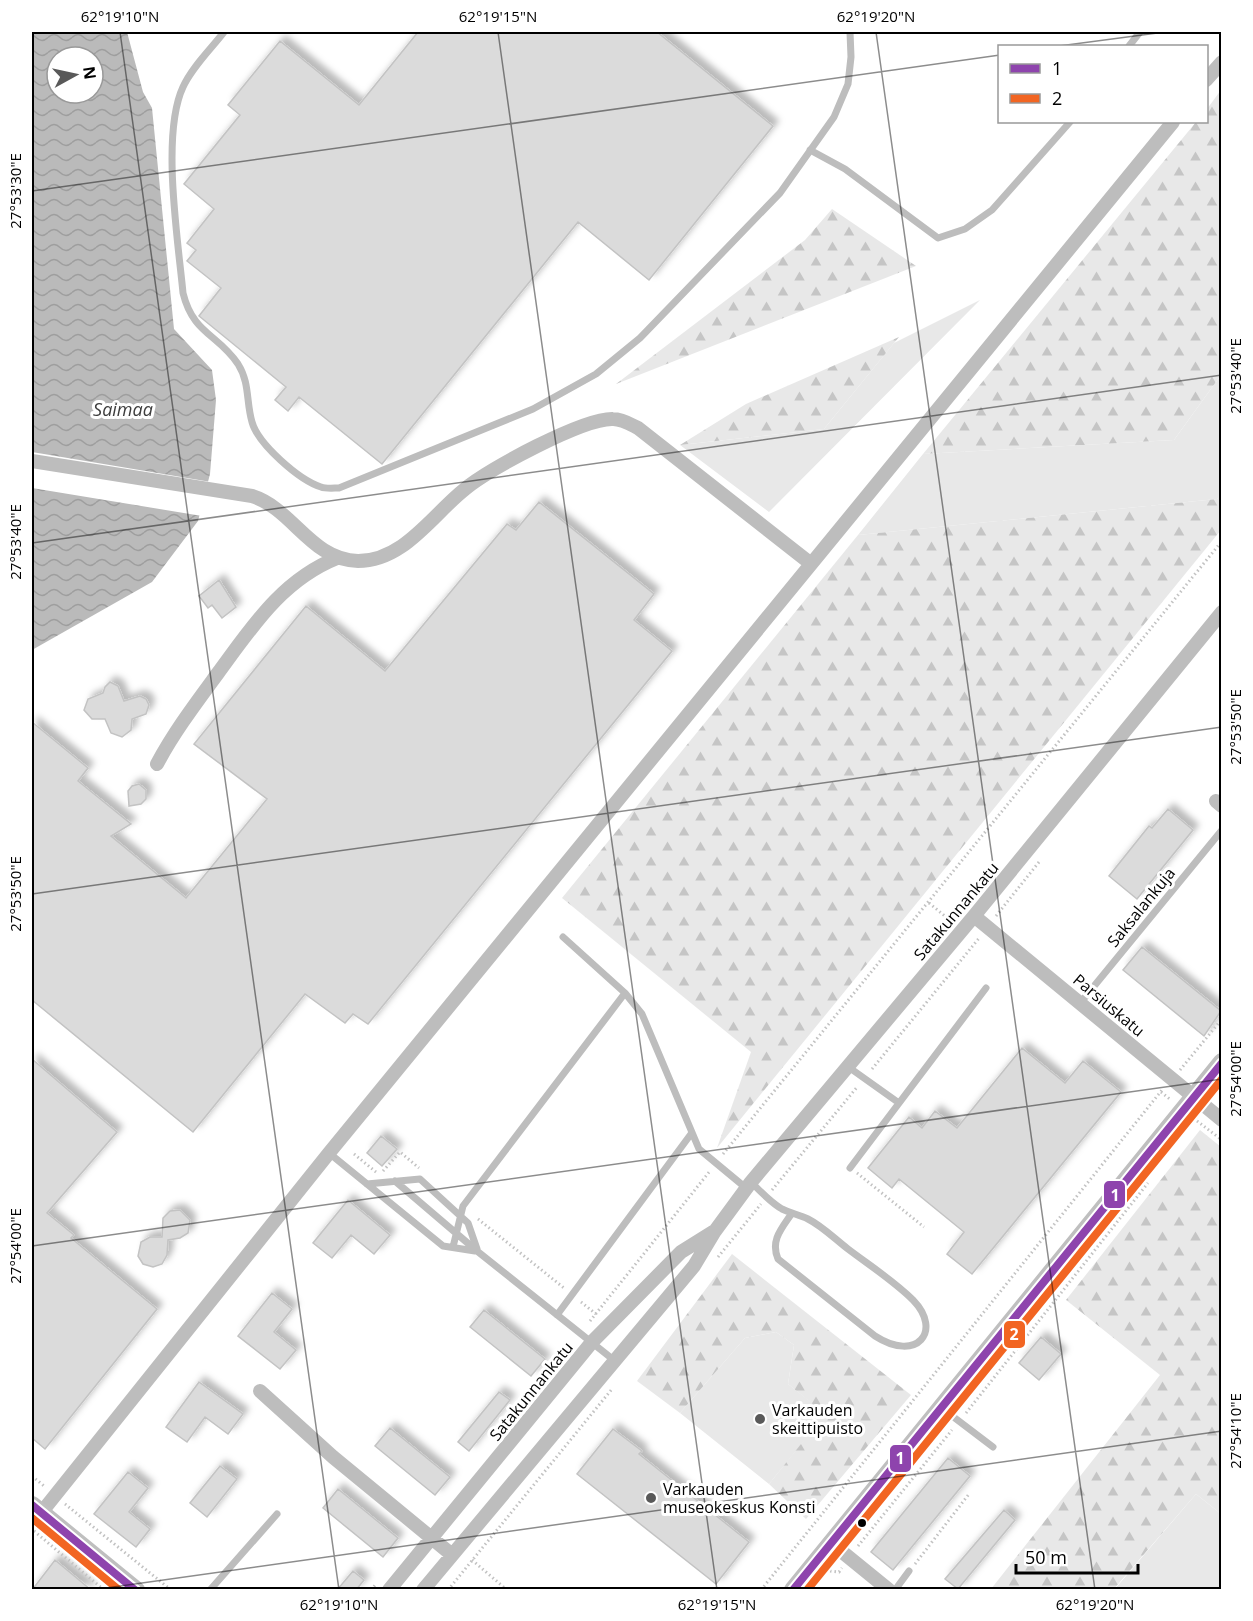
<svg xmlns="http://www.w3.org/2000/svg" width="1253" height="1621" font-family="'Open Sans',sans-serif">
  <style>
    .grass { fill: #e8e8e8 }
    .forest { fill: url(#forest-firs) }
    .water { fill: url(#water-waves); fill-rule: evenodd }
    .pier { fill: #fff }
    .building { fill: #dbdbdb; stroke: #c3c3c3; stroke-width: 1.5; filter: url(#shadow) }
    .lines { fill: none; stroke-linecap: round; stroke-linejoin: round }
    .path { stroke: #c2c2c2; stroke-width: 3; stroke-dasharray: 1.5 3; stroke-linecap: butt }
    .lane { stroke: #bdbdbd; stroke-width: 7 }
    .street { stroke: #bdbdbd; stroke-width: 14 }
    .secondary { stroke: #bfbfbf; stroke-width: 18 }
    .bus-1-casing { stroke: #fff; stroke-width: 12 }
    .bus-2-casing { stroke: #fff; stroke-width: 12 }
    .bus-1 { stroke: #8e44ad; stroke-width: 8 }
    .bus-2 { stroke: #f26522; stroke-width: 8 }
    .ticks { fill: none; stroke: #000; stroke-width: 1.5; stroke-opacity: 0.45 }
    .poi-dot { fill: #595959; stroke: #fff; stroke-width: 2 }
    .bus-dot { fill: #000; stroke: #fff; stroke-width: 2 }
    .labels { text-anchor: middle; stroke-width: 6; stroke-linejoin: round; paint-order: stroke }
    .street-label { font-size: 16px; fill: #000; stroke: #fff }
    .poi-label { font-size: 16px; fill: #000; stroke: #fff; text-anchor: start }
    .water-label { font-size: 18px; font-style: italic; fill: #3d3d3d; stroke: #fff }
    .line-badge { stroke: #fff; stroke-width: 2 }
    .badge-label { font-size: 16px; text-anchor: middle; font-weight: bold; fill: #fff }
    .neatline { fill: none; stroke: #000; stroke-width: 2 }
    .ticks-label { font-size: 15px; text-anchor: middle; fill: #000 }
  </style>
  <defs>
    <pattern id="forest-firs" width="22" height="20" patternUnits="userSpaceOnUse" patternTransform="scale(1.5)"><rect width="22" height="20" fill="#e8e8e8"/><path d="M5 1l3.5 6h-7zM16 11l3.5 6h-7z" fill="#c5c5c5"/></pattern>
    <pattern id="water-waves" width="16" height="10" patternUnits="userSpaceOnUse" patternTransform="scale(1.5)"><rect width="16" height="10" fill="#bababa"/><path d="M0 5q4-4 8 0t8 0" fill="none" stroke="#9e9e9e"/></pattern>
    <filter id="shadow"><feDropShadow dx="5.5" dy="-5.5" stdDeviation="3" flood-color="#0004"/></filter>
  </defs>
  <rect width="100%" height="100%" fill="#fff"/>
  <path class="grass" d="M980,300L769,512L680,445L824,429L894,343Z
    M1221,375L1222,493L1217,499L858,535L923,454L1174,440Z
    M776,1332L794,1345L788,1384L826,1414L769,1484L680,1413L745,1338Z
    M1196,1494L1221,1514V1589L1114,1590Z"/>
  <path class="forest" d="M1221,90V375L1174,440L923,454L1196,122H1206L1207,109Z
    M832,209L916,266L616,384L805,240Z
    M899,337L824,429L680,445L746,404Z
    M1221,493V530L717,1148L751,1052L562,898L858,535L1217,499Z
    M1200,1130L1221,1147V1514L1196,1494L1114,1589H991L1160,1375L1066,1300Z
    M732,1254L911,1395L806,1519L769,1484L825,1414L788,1384L794,1345L776,1332L745,1338L680,1413L637,1381Z"/>
  <path class="water" d="M32,32H127L143,92L152,108L174,329L212,370L216,400L210,474L198,521L152,582L32,650ZM57,57H93V93H57Z"/>
  <path class="pier" d="M32,452L211,482L202,516L32,488Z"/>
  <path class="building" d="M418,32H657L773,126L649,280L578,222L382,464L299,397L288,411L275,400L286,387L199,316L221,288L187,261L196,250L187,243L214,209L184,184L240,115L228,105L280,41L359,105Z
    M539,502L654,594L634,620L672,651L368,1024L353,1014L345,1023L305,994L193,1132L32,1000V722L88,768L78,781L131,824L111,836L186,898L267,799L194,744L306,606L385,671L507,524L516,530Z
    M219,580L236,607L222,618L212,605L208,608L199,596Z
    M110,682L118,686L124,701L140,696L146,699L149,705L146,714L132,719L131,730L122,737L111,733L105,719H92L84,710L88,699L103,693L105,687Z
    M139,784L146,790V799L141,804L129,806L128,791L132,786Z
    M1168,809L1193,830L1137,899L1109,876L1149,826L1152,828Z
    M1142,947L1221,1011L1204,1036L1123,970Z
    M1022,1048L1065,1083L1083,1061L1121,1092L972,1274L947,1254L964,1232L899,1179L892,1188L868,1168L909,1117L922,1128L935,1111L957,1128Z
    M32,1059L117,1132L47,1213L74,1235L71,1238L157,1309L45,1449L32,1438Z
    M381,1136L397,1149L382,1166L367,1153Z
    M348,1200L390,1235L374,1254L351,1235L332,1258L313,1243Z
    M180,1210L190,1220L188,1233L180,1238L168,1240L167,1255L162,1264L153,1267L143,1264L138,1256L141,1242L150,1237H162L163,1218L170,1211Z
    M272,1293L292,1309L274,1332L296,1350L280,1369L238,1336Z
    M484,1310L545,1359L531,1376L470,1327Z
    M1041,1337L1061,1354L1039,1380L1019,1363Z
    M199,1382L243,1414L228,1434L205,1417L187,1442L166,1427Z
    M499,1392L510,1400L469,1451L458,1442Z
    M390,1428L450,1477L435,1495L375,1446Z
    M613,1429L642,1451L639,1454L749,1542L716,1584L577,1474Z
    M948,1458L970,1476L893,1570L871,1552Z
    M220,1466L237,1479L207,1517L190,1503Z
    M128,1472L148,1488L129,1512L150,1529L136,1547L94,1514Z
    M338,1489L398,1538L383,1557L323,1508Z
    M1004,1510L1015,1520L958,1589L945,1579Z
    M55,1560L91,1590H32Z
    M353,1571L364,1580L356,1590H337Z"/>
  <g class="lines">
    <path class="path" d="M929,903L951,921
      M996,916L1039,862
      M872,1069L980,937
      M1180,1070L1222,1019
      M1161,1092L1171,1100
      M1197,1121L1222,1140
      M354,1154L376,1172
      M723,1154L1222,541
      M383,1171L400,1152L419,1168
      M857,1173L924,1227
      M772,1190L858,1086
      M478,1219L564,1288
      M718,1257L761,1204
      M581,1302L596,1314
      M590,1321L710,1171
      M966,1413L1148,1183
      M32,1476L44,1486
      M65,1504L171,1590
      M34,1531L104,1590
      M858,1546L952,1430
      M472,1560L507,1590
      M915,1564L969,1494
      M830,1571L839,1572L842,1568
      M371,1590L376,1584
      M448,1590L612,1389
      M761,1590L1162,1090"/>
    <path class="lane" d="M224,32C211,49 192,67 183,87C161,134 178,240 183,293C193,334 218,334 238,364C250,383 246,402 252,422C258,444 299,480 321,487C326,489 334,488 339,488L533,409L596,374L640,338L780,193L834,117L848,84L851,57L850,32
      M1129,46L1140,32
      M810,150L845,169L938,238L965,229L992,210L1070,122
      M563,937L625,993L642,1014L699,1149L746,1188
      M1081,1002L1222,830
      M847,1066L899,1103
      M329,1153L443,1246L475,1251
      M850,1168L986,988
      M395,1181L477,1251L615,1361
      M751,1182C760,1191 771,1203 782,1209C790,1213 800,1215 808,1219C822,1226 835,1239 848,1249C869,1265 894,1281 913,1300C943,1331 917,1363 875,1336L778,1259C770,1240 782,1228 792,1213
      M367,1184L420,1179L468,1223L477,1249
      M453,1247L463,1206L625,993
      M557,1315L691,1134
      M943,1409L993,1447
      M32,1522L41,1513
      M210,1590L277,1514
      M895,1590L909,1571"/>
    <path class="street" d="M1206,80L1222,62
      M32,461L252,496C293,509 311,560 358,561C404,561 432,515 465,489C488,469 584,418 613,419C622,419 630,424 638,428L810,563
      M157,764C174,732 196,703 218,673C252,627 282,580 337,558
      M1216,801L1222,806
      M974,916L1222,1120
      M260,1391L333,1457L451,1554
      M41,1513L329,1153L1173,122
      M830,1542L889,1590
      M389,1590L592,1342L681,1252L713,1232
      M423,1590L694,1266L715,1231L751,1182L974,916L1222,612"/>
    <path class="secondary" d="M32,1505L136,1590
      M793,1590L1222,1062"/>
    <defs>
      <path id="bus-1" d="M32,1505L135,1590
        M793,1590L1222,1063"/>
      <path id="bus-2" d="M32,1518L119,1590
        M807,1590L1222,1079"/>
    </defs>
    <use href="#bus-1" class="bus-1-casing"/>
    <use href="#bus-2" class="bus-2-casing"/>
    <use href="#bus-1" class="bus-1"/>
    <use href="#bus-2" class="bus-2"/>
  </g>
  <path class="ticks" d="M120,32L339,1590M498,32L717,1590M876,32L1095,1590M1059,46L1165,32M32,191L1000,55M32,543L1222,375M32,894L1222,727M32,1246L1222,1079M92,1590L1222,1431"/>
  <g class="poi-dot">
    <circle cx="760" cy="1419" r="6"/>
    <circle cx="651" cy="1498" r="6"/>
  </g>
  <circle class="bus-dot" cx="862" cy="1523" r="5"/>
  <g class="labels">
    <g class="street-label">
      <text transform="translate(1141 907) rotate(-51)" y="6">Saksalankuja</text>
      <text transform="translate(956 911) rotate(-50)" y="6">Satakunnankatu</text>
      <text transform="translate(1109 1005) rotate(40)" y="6">Parsiuskatu</text>
      <text transform="translate(531 1391) rotate(-51)" y="6">Satakunnankatu</text>
    </g>
    <g class="poi-label">
      <text x="772" y="1416">Varkauden<tspan x="772" dy="18">skeittipuisto</tspan></text>
      <text x="663" y="1495">Varkauden<tspan x="663" dy="18">museokeskus Konsti</tspan></text>
    </g>
    <g class="water-label">
      <text x="123" y="416">Saimaa</text>
    </g>
  </g>
  <g class="line-badge">
    <rect x="1103" y="1180" width="23" height="29" rx="6" fill="#8e44ad"/>
    <rect x="1003" y="1320" width="23" height="29" rx="6" fill="#f26522"/>
    <rect x="889" y="1444" width="23" height="29" rx="6" fill="#8e44ad"/>
  </g>
  <g class="badge-label">
    <text x="1115" y="1201">1</text>
    <text x="1014" y="1340">2</text>
    <text x="900" y="1464">1</text>
  </g>
  <rect width="1253" height="1621" fill="none" stroke="#ffffff" stroke-width="66"/>
  <rect x="998" y="45" width="210" height="78" fill="#ffffff" stroke="#999999" stroke-width="1.5"/>
  <rect x="1010" y="64" width="30" height="9" fill="#8e44ad" stroke="#999999" stroke-width="1.5"/>
  <text x="1052" y="75" font-size="18" fill="#000000">1</text>
  <rect x="1010" y="94" width="30" height="9" fill="#f26522" stroke="#999999" stroke-width="1.5"/>
  <text x="1052" y="105" font-size="18" fill="#000000">2</text>
  <g transform="translate(75 75) rotate(82)"><circle r="28" fill="#ffffff" stroke="#999999" stroke-width="1.5"/>
  <path d="M0-4.5L10 22L0 15L-10 22Z" fill="#595959"/>
  <text y="-9" font-size="16" font-weight="bold" text-anchor="middle" fill="#000000">N</text>
  </g>
  <path d="M1016 1564v9h122v-9" fill="none" stroke="#000000" stroke-width="3"/>
  <text x="1025" y="1564" font-size="18" fill="#000000" stroke="#ffffff" stroke-width="4.5" paint-order="stroke">50 m</text>
  <rect x="33" y="33" width="1187" height="1555" class="neatline"/>
  <g class="ticks-label">
    <text x="120" y="22">62°19'10"N</text>
    <text x="498" y="22">62°19'15"N</text>
    <text x="876" y="22">62°19'20"N</text>
    <text transform="translate(16 191) rotate(-90)" y="5">27°53'30"E</text>
    <text transform="translate(1236 376) rotate(-90)" y="5">27°53'40"E</text>
    <text transform="translate(16 542) rotate(-90)" y="5">27°53'40"E</text>
    <text transform="translate(1236 727) rotate(-90)" y="5">27°53'50"E</text>
    <text transform="translate(16 894) rotate(-90)" y="5">27°53'50"E</text>
    <text transform="translate(1236 1079) rotate(-90)" y="5">27°54'00"E</text>
    <text transform="translate(16 1246) rotate(-90)" y="5">27°54'00"E</text>
    <text transform="translate(1236 1431) rotate(-90)" y="5">27°54'10"E</text>
    <text x="339" y="1610">62°19'10"N</text>
    <text x="717" y="1610">62°19'15"N</text>
    <text x="1095" y="1610">62°19'20"N</text>
  </g>
</svg>
